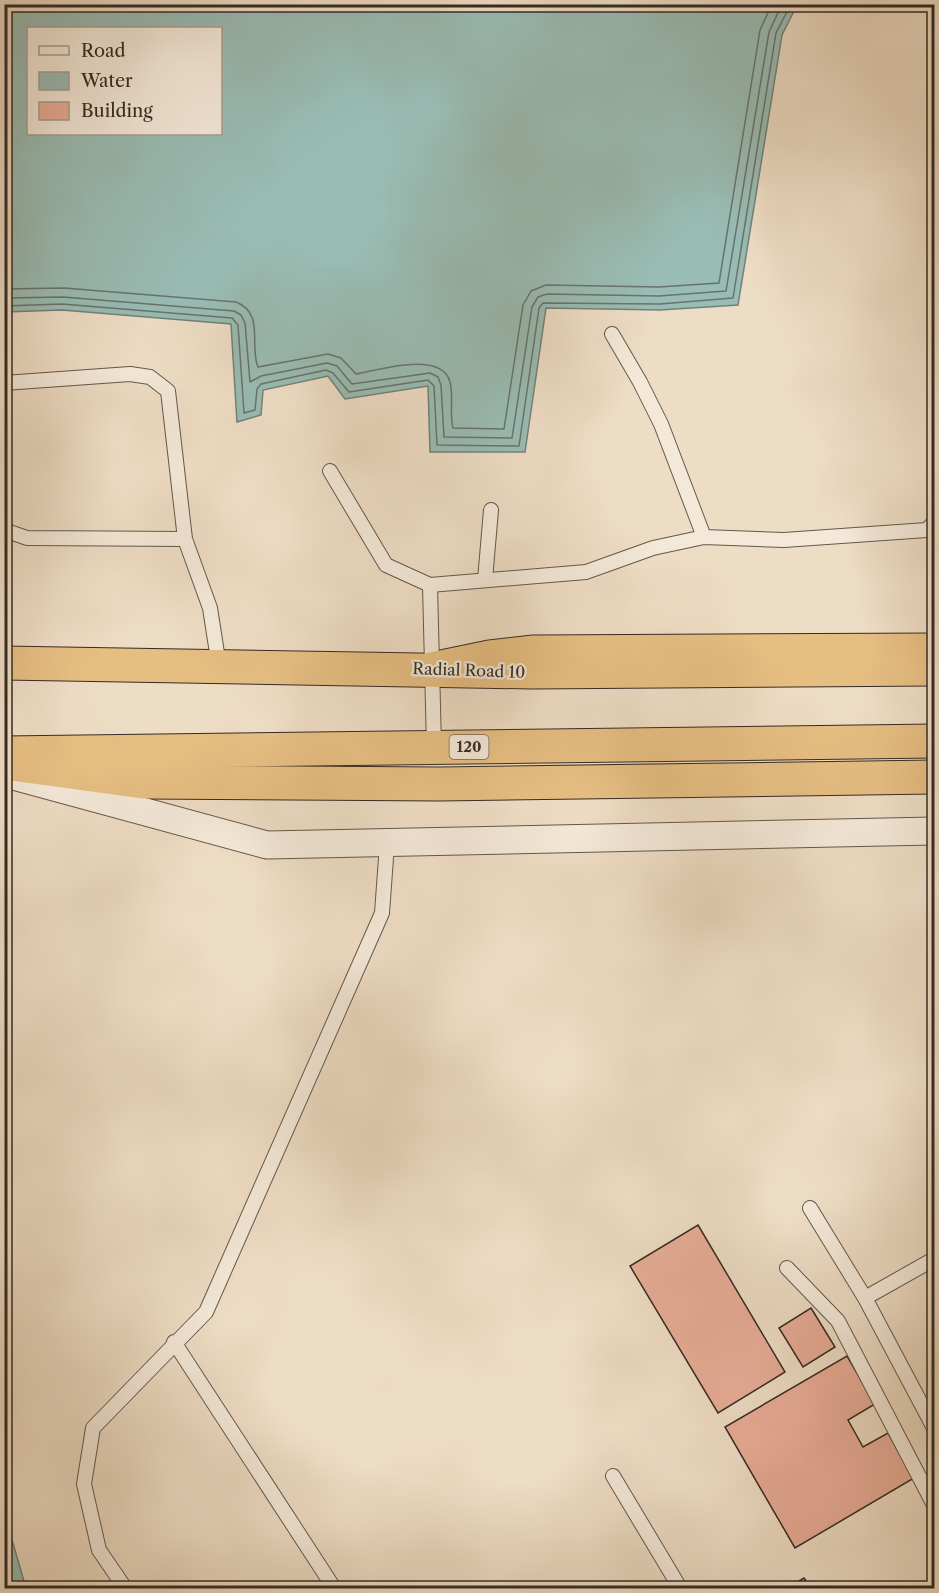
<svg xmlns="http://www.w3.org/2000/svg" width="939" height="1593" font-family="'Libre Caslon Text',serif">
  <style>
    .water { fill: #99bcb4; stroke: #71827a; stroke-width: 1.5; fill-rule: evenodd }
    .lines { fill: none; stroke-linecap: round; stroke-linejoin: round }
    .shore { stroke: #67746c; stroke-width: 1.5 }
    .building { fill: #e9ad98; stroke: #352b23; stroke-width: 1.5 }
    .service-casing { stroke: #63584c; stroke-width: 16 }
    .minor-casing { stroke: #63584c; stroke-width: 29 }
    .trunk-casing { stroke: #352b23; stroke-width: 35 }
    .motorway-casing { stroke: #352b23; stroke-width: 35 }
    .service { stroke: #f4e9d9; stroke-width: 14 }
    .minor { stroke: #f4e9d9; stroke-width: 27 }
    .trunk { stroke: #e7be82; stroke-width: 33 }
    .motorway { stroke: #e7be82; stroke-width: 33 }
    .labels { text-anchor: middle; stroke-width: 4.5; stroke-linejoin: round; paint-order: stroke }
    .shield { fill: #f4e9d9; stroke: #6e645a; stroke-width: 1.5 }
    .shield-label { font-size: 15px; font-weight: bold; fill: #352b23 }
    .street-label { font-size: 16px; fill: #352b23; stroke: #f4e9d9 }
  </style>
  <rect width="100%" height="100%" fill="#eeddc5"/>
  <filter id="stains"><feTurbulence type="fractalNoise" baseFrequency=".00333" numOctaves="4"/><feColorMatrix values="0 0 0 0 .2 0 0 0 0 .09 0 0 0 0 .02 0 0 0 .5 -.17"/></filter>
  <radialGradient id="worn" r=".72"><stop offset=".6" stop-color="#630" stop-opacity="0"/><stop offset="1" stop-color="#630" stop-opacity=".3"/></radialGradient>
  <path class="water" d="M4,5L5,4L797,5L782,35L738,305L660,310L546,308L525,452H430L428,386L345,399L328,376L263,390L261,415L237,422L231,324L62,310L5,312ZM28,28H220V134H28Z
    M5,1516L26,1588H5Z"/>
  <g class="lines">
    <path class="shore" d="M4,289L64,288L236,302C265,313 249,346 258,367L328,354L341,358L356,374C378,370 442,350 450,382C454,397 449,413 453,428L504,429L523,305L531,291L546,285L659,287L719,283L760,30L772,4
      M4,298L63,297L234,311L241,315L245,323L250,382L261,376L327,363L337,366L352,384L430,373L438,377L441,385L444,437L512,438L532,307L538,297L547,294L659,296L726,291L769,32L782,4
      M4,306L62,304L232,318L238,325L244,413L255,410L257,389L261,384L326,370L333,373L349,392L428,380L434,386L437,445L519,446L539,308L543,303L660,304L733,298L776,33L791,4"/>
  </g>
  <path class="building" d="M698,1225L785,1372L718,1413L630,1266Z
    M811,1308L835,1347L803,1367L779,1328Z
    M847,1356L875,1404L848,1420L863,1447L888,1433L914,1478L795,1548L725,1427Z
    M804,1578L811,1588H787Z"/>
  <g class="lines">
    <defs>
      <path id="service" d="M612,334L640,382L661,424L704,537
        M4,383L130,374L150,377L168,391L185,539L210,608L219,666
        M330,471L386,565L430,585L586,572L653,548L704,537L784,540L927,530L934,522
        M4,530L27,538L185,539
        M485,580L491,510
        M430,585L434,747
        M810,1208L865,1298L934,1428
        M787,1268L838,1321L934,1505
        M865,1298L934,1259
        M174,1342L334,1588
        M613,1476L680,1588
        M125,1588L99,1550L84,1484L93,1428L206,1312L382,913L387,844"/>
      <path id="minor" d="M17,777L267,845L934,831"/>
      <path id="trunk" d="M4,663L532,672L934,669
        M4,753L934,741"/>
      <path id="motorway" d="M432,669L490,657L534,652L934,650
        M4,763L143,782L440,784L934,777"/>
    </defs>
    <use href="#service" class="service-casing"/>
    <use href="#minor" class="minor-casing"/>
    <use href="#trunk" class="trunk-casing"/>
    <use href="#motorway" class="motorway-casing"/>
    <use href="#service" class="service"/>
    <use href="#minor" class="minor"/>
    <use href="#trunk" class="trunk"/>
    <use href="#motorway" class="motorway"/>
  </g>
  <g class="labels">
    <rect class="shield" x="449.5" y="735" width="39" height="24" rx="4.5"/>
    <g class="shield-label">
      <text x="469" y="752">120</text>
    </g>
    <g class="street-label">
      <text transform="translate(469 670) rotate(2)" y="6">Radial Road 10</text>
    </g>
  </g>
  <rect width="939" height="1593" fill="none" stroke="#eeddc5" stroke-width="24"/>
  <rect x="6" y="6" width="927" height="1581" fill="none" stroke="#352b23" stroke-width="3"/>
  <rect x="12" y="12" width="915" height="1569" fill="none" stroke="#352b23" stroke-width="1.5"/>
  <rect x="27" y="27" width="195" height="108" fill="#f4e9d9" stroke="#a89d90" stroke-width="1.5"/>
  <rect x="39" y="46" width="30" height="9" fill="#f4e9d9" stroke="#a89d90" stroke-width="1.5"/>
  <text x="81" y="57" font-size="18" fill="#352b23">Road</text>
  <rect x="39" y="72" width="30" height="18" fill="#99bcb4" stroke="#a89d90" stroke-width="1.5"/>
  <text x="81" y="87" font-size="18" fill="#352b23">Water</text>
  <rect x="39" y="102" width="30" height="18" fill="#e9ad98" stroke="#a89d90" stroke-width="1.5"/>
  <text x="81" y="117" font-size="18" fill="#352b23">Building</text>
  <rect width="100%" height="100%" filter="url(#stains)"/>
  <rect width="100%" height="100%" fill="url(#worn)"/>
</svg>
